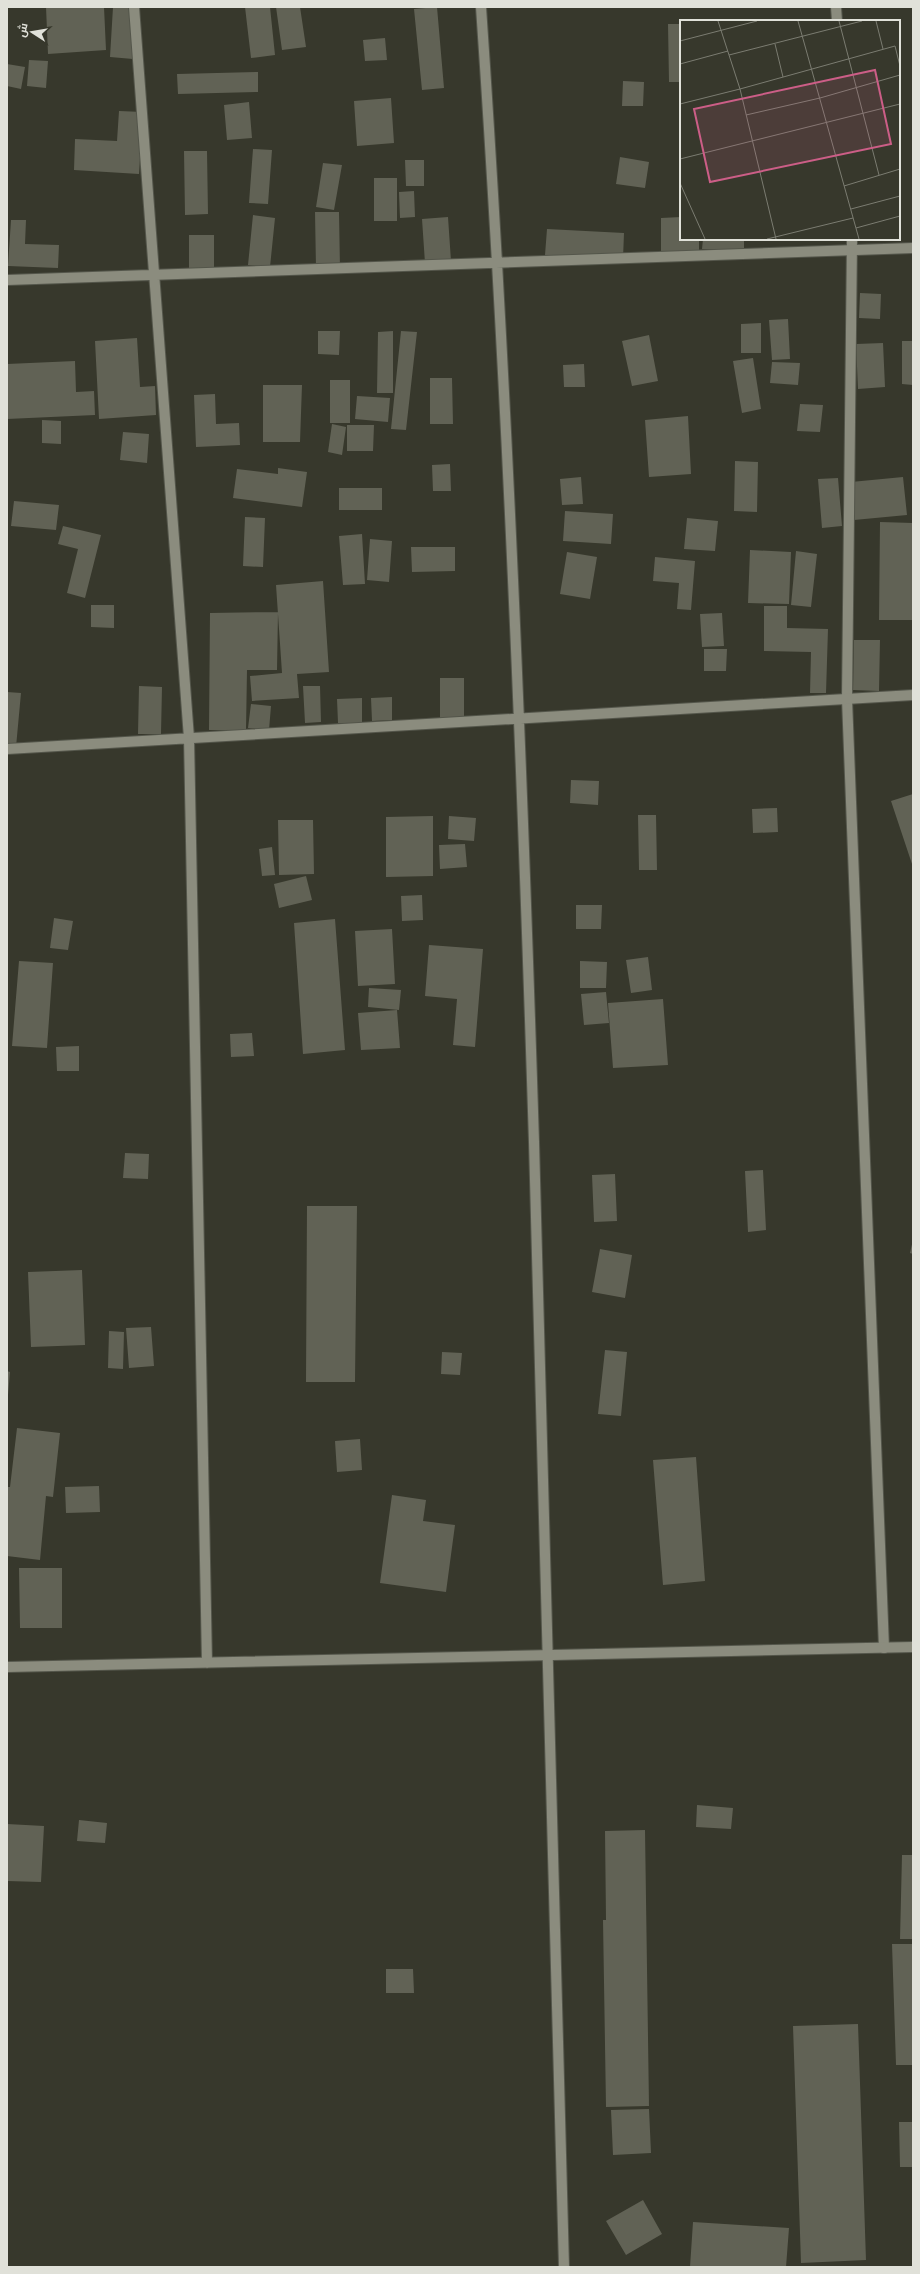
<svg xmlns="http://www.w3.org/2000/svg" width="920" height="2274" viewBox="0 0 920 2274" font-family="Cabin,Cairo,sans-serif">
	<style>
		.building { fill: #616255 }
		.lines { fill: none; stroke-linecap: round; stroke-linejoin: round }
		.lane-casing { stroke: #54564b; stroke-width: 12 }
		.street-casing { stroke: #54564b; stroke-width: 12 }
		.lane { stroke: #8b8c7e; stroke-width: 10 }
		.street { stroke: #8b8c7e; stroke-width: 10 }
		.inset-road { fill: none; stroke: #7b7c71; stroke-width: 1 }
		.view { fill: #cc5e87; fill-opacity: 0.15; stroke: #cc5e87; stroke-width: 2 }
		.inset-edge { fill: none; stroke: #e0e1d9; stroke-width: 2 }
	</style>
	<rect width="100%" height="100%" fill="#37382c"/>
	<path class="building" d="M46 7H104L106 50 48 54Z
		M113 7H136L133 59 110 57Z
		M245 7H270L275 55 251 58Z
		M276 7H300L306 47 282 50Z
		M437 7 444 88 422 90 414 9Z
		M668 24H681V82H669Z
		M385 38 387 60 365 61 363 40Z
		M29 60 48 61 46 88 27 86Z
		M7 64 25 67 21 89 7 86Z
		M258 72V92L178 94 177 74Z
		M623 81 644 82 643 106H622Z
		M391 98 394 143 357 146 354 101Z
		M249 102 252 138 227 140 224 105Z
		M119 111 143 112 139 174 74 170 75 139 117 141Z
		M253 149 272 150 268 204 249 203Z
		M184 151H207L208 214 185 215Z
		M620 157 649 162 645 188 616 184Z
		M405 160H424V186H406Z
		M323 163 342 165 334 210 316 207Z
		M374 178H397V221H374Z
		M414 191 415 217 400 218 399 192Z
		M315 212H339L340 269H316Z
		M253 215 275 218 270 267 248 265Z
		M448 217 451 261 425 263 422 219Z
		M681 217V239H699V253L661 254V218Z
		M11 220H26L25 244 59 245 58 268 8 266Z
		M547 229 624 233 623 259 545 255Z
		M189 235H214V269L189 270Z
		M703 239H744V250L702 249Z
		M860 293 881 294 880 319 859 318Z
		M788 319 790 359 772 360 769 320Z
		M761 323V353H741V324Z
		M318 331H340L339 355 318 354Z
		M393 331V393H377L378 332Z
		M401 331 417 332 406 430 391 429Z
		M649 335 658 381 632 386 622 341Z
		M137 338 140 387 155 386 156 415 99 419 95 341Z
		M902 341H913V385L902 384Z
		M883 343 885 387 858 389 856 344Z
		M753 358 761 409 742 413 733 361Z
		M75 361 76 392 94 391 95 415 7 419V364Z
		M772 362 800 363 798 385 770 383Z
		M584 364 585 387H564L563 365Z
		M430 378H452L453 424H430Z
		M330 380H350V423H330Z
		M263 385H302L300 442H263Z
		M215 394 216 424 239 423 240 445 196 447 194 395Z
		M357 396 390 398 388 422 355 419Z
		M800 404 823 405 820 432 797 431Z
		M688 416 691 474 649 477 645 420Z
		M42 420 61 421V444L42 443Z
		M332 424 346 427 342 455 328 452Z
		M347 425H374L373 451H347Z
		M123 432 149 434 147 463 120 460Z
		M735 461 758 462 757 512 734 511Z
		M450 464 451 491H433L432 465Z
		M278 468 307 472 302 507 233 498 237 469 278 474Z
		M581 477 583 504 562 505 560 479Z
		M903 477 907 515 854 520 851 482Z
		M838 478 842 526 822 528 818 479Z
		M339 488H382V510H339Z
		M14 501 59 505 56 530 11 526Z
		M565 511 613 514 611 544 563 541Z
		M245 517 265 518 263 567 243 566Z
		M687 518 718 521 715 551 684 549Z
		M880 522 913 523V620H879Z
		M63 526 101 535 85 598 67 593 78 549 58 544Z
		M362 534 365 584 343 585 339 536Z
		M370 539 392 541 389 582 367 580Z
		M411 547H455V571L412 572Z
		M750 550 791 552 789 604 748 603Z
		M796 551 817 554 811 607 791 605Z
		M567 552 597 557 590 599 560 594Z
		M655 557 695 561 691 610 677 609 679 583 653 581Z
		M323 581 329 672 297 674 299 698 252 701 250 676 282 673 276 585Z
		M91 605H114V628L91 627Z
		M764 606H787V628L828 629 826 693H810L811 652 764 651Z
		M278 612 277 670H247L246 730H209L210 613Z
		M722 613 724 646 702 647 700 614Z
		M854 640H880L879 691 853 690Z
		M704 649H727L726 671H704Z
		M440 678H464V718H440Z
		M139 686 162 687 161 734H138Z
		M303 686H320L321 722 305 723Z
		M7 692 21 693 16 747H7Z
		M392 697V720L372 721 371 698Z
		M362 698V723H338L337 699Z
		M251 704 271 706 269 730 248 728Z
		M571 780 599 781 598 805 570 803Z
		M913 794V867L891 801Z
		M777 808 778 832 753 833 752 809Z
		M638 815H656L657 870H639Z
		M433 816V876L386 877V817Z
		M449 816 476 818 474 841 448 839Z
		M278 820H313L314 874 279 875Z
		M465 844 467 867 440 869 439 845Z
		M272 847 275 875 262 876 259 849Z
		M306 876 312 900 279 908 274 884Z
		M422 895 423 920 402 921 401 896Z
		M576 905H602L601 929H576Z
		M54 918 73 921 68 950 50 948Z
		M335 919 345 1050 303 1054 294 923Z
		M392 929 395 984 358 986 355 931Z
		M429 945 483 949 475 1047 453 1045 457 999 425 996Z
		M648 957 652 990 631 993 626 960Z
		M19 961 53 963 47 1048 12 1046Z
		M580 961 607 962 606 988H580Z
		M369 988 401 990 399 1010 368 1007Z
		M606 992 609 1023 584 1025 581 994Z
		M663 999 668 1065 613 1068 608 1003Z
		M397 1010 400 1048 361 1050 358 1013Z
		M252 1033 254 1056 231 1057 230 1034Z
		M79 1046V1071H57L56 1047Z
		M125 1153 149 1154 148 1179 123 1178Z
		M763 1170 766 1230 748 1232 745 1171Z
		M615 1174 617 1221 594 1222 592 1175Z
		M307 1206H357L355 1382H306Z
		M913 1240V1254L910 1253Z
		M600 1249 632 1255 625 1298 592 1292Z
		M82 1270 85 1345 31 1347 28 1272Z
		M151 1327 154 1366 129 1368 126 1328Z
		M109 1331 124 1332 123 1369 108 1368Z
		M605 1350 627 1352 621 1416 598 1414Z
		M442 1352 462 1353 460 1375 441 1374Z
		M7 1371 10 1372 8 1395H7Z
		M17 1428 60 1433 53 1497 46 1496 40 1560 7 1556V1487H10Z
		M360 1439 362 1470 337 1472 335 1441Z
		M696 1457 705 1581 663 1585 653 1460Z
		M99 1486 100 1512 66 1513 65 1487Z
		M392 1495 426 1500 423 1521 455 1525 446 1592 380 1583Z
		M19 1568H62V1628H20Z
		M697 1805 733 1808 731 1829 696 1827Z
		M79 1820 107 1823 105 1843 77 1841Z
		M7 1824 44 1826 41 1882 7 1881Z
		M645 1830 649 2106 606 2107 603 1920H606L605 1831Z
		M902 1855H913V1939H900Z
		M892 1944H913V2065H896Z
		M386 1969H413L414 1993H386Z
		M858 2024 866 2260 801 2263 793 2026Z
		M649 2109 651 2153 613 2155 611 2110Z
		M899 2122H913V2167H900Z
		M643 2200 662 2234 626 2255 606 2221Z
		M693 2222 789 2228 786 2267H690Z"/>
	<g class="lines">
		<defs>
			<path id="lane" d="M836 7 837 21
				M852 239 847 699 884 1648"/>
			<path id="street" d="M134 7 189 738 207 1663
				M481 7C507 385 522 763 534 1142 546 1517 556 1892 564 2267
				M7 280 913 248
				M7 749 913 695
				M7 1667 913 1647"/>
		</defs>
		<use href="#lane" class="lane-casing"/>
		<use href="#street" class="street-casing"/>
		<use href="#lane" class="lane"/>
		<use href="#street" class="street"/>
	</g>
	<g transform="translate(680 20)">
		<rect width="220" height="220" fill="#37382c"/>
		<path class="inset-road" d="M38 1 60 69 215 26 220 46M118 1 179 219M159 1 199 155M196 1 203 29M0 21 77 1M95 24 103 57M49 35 182 1M0 44 48 31M0 84 60 69 96 219M66 95 140 78 220 55M0 139 220 84M0 163 25 219M164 166 220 149M171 189 220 176M176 208 220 196M87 219 173 198"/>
		<path class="view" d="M195 50 211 124 30 162 14 89Z"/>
		<rect width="220" height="220" class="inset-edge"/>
	</g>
	<rect width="920" height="2274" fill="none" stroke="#e0e1d9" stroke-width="16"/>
	<g transform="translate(32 32) rotate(282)" stroke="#37382c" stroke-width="3" paint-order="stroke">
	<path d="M0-3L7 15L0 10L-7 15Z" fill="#e0e1d9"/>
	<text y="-6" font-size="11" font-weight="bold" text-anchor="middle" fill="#e0e1d9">ش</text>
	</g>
</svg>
